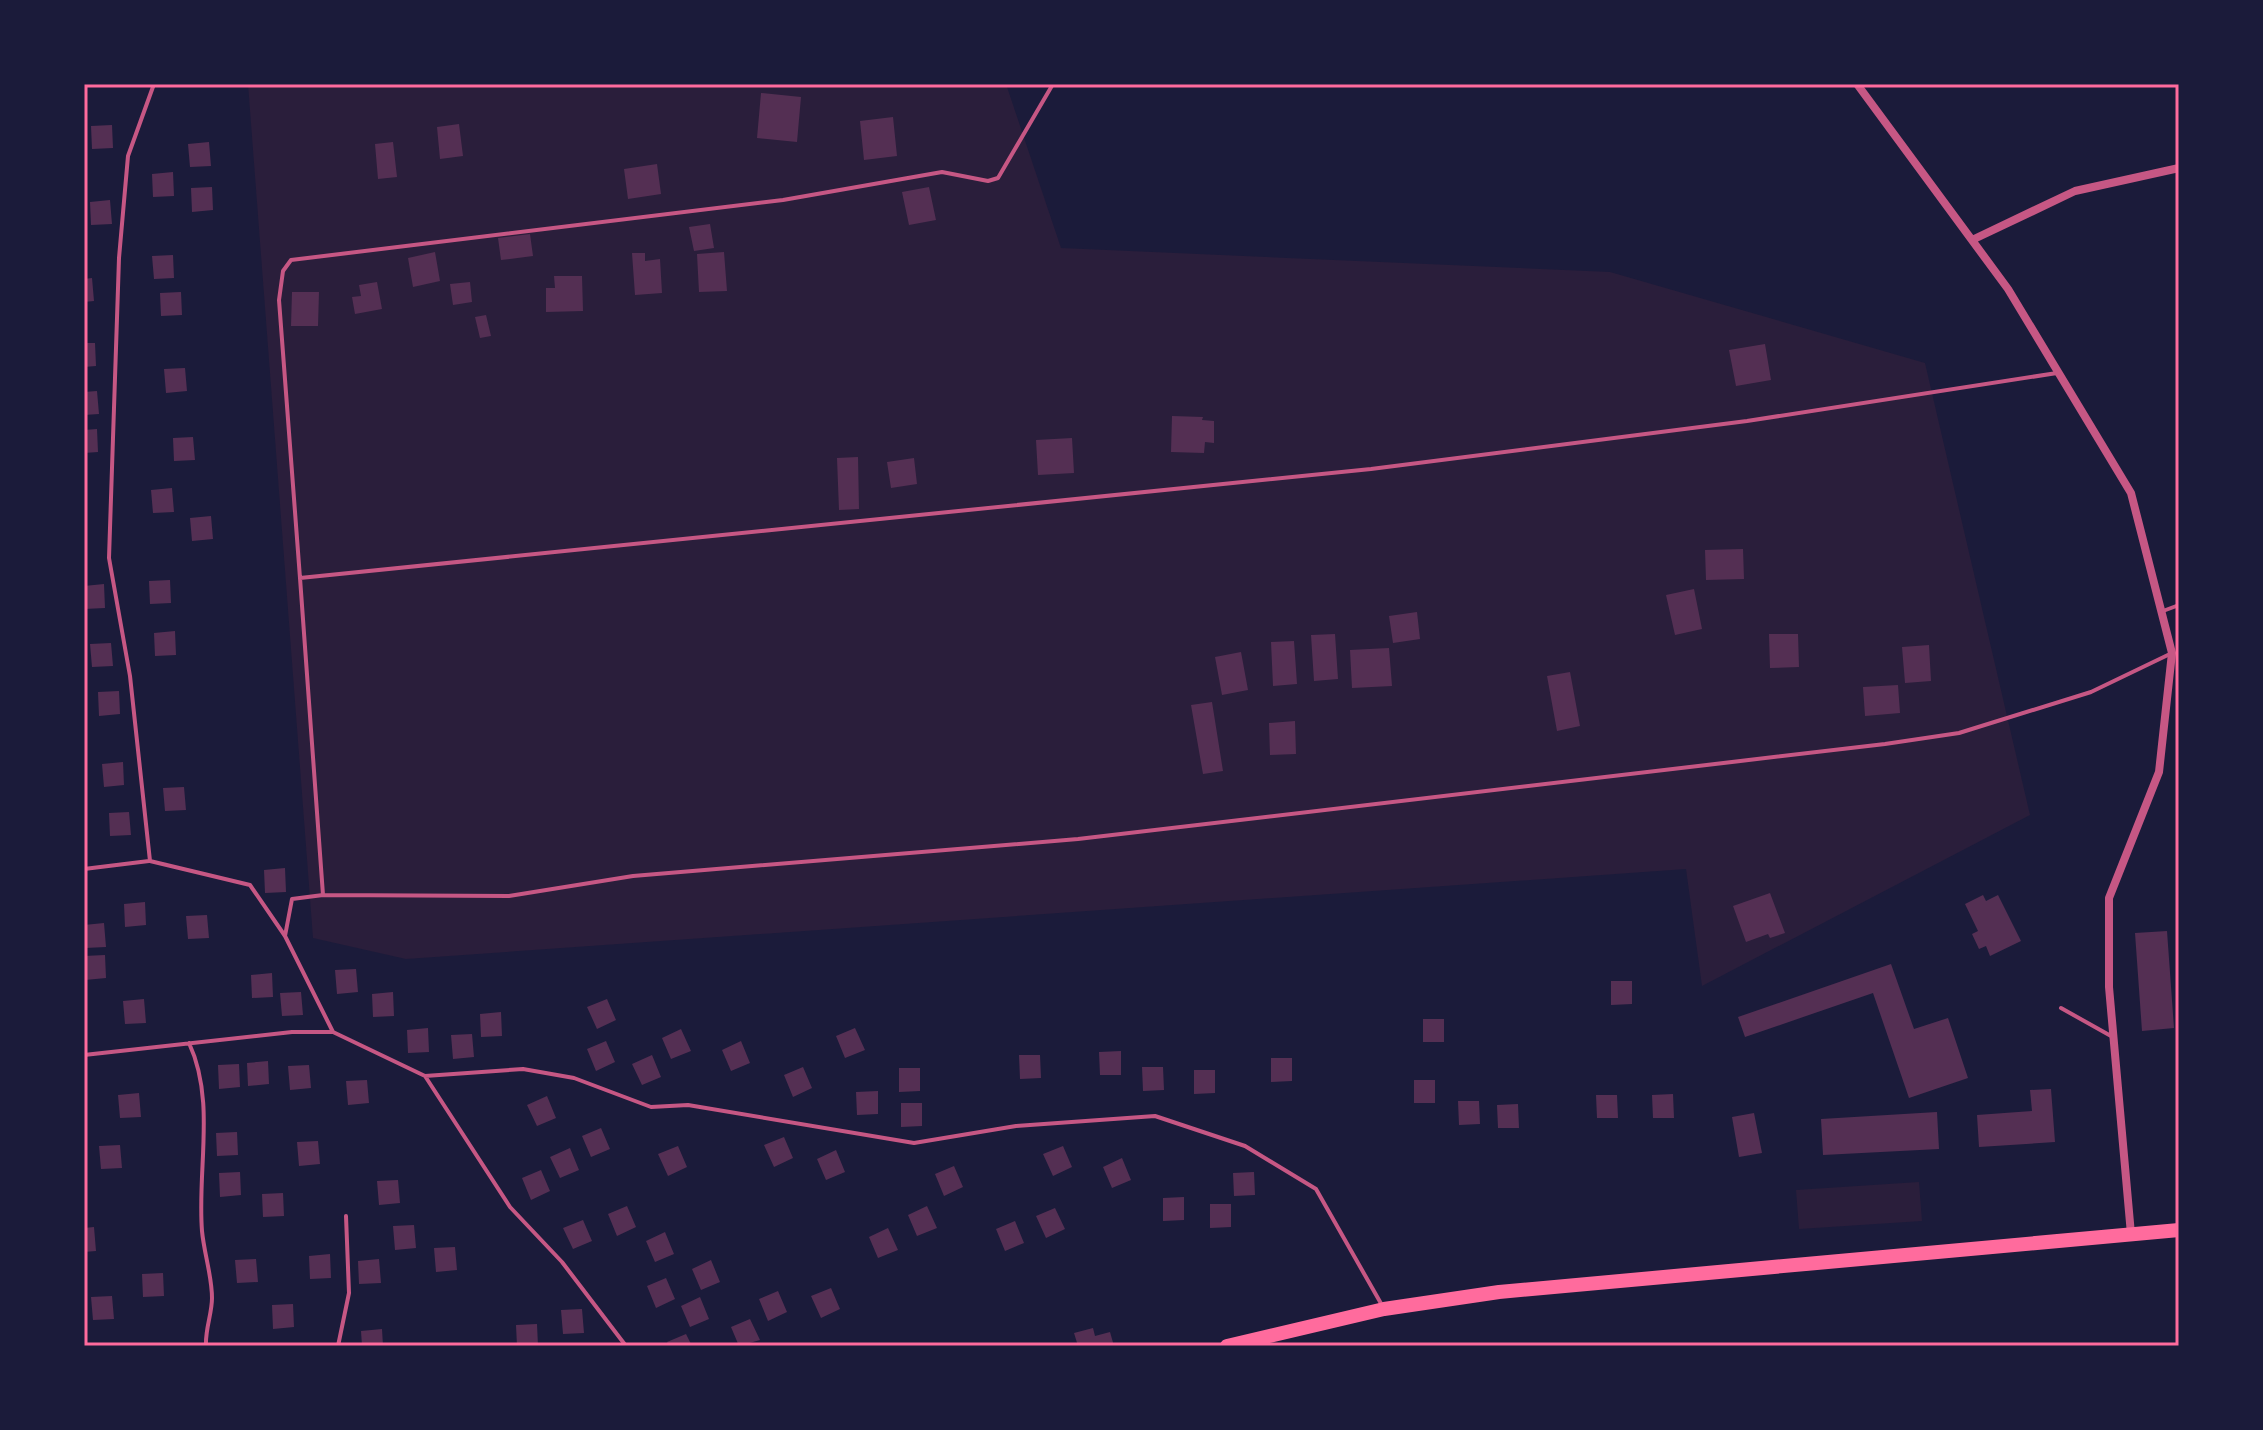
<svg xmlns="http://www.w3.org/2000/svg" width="2263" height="1430" viewBox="0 0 2263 1430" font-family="'Source Sans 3',sans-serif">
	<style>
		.green { fill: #2a1e3b }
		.building { fill: #542f53 }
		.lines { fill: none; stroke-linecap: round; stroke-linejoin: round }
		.service { stroke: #c65784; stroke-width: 4 }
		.minor { stroke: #c65784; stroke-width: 8 }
		.trunk { stroke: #ff6b9d; stroke-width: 14 }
		.neatline { fill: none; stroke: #ff6b9d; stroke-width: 3 }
	</style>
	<rect width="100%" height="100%" fill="#1b1b3a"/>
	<path class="green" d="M248 84H1006L1061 248 1610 272 1925 363 2030 815 1702 986 1686 869 406 959 313 938Z
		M1919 1182 1922 1221 1799 1229 1796 1190Z"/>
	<path class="building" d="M761 93 801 97 797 142 757 138Z
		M893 117 897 156 864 160 860 121Z
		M459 124 463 156 440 159 437 127Z
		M112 125 113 148 92 149 91 126Z
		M209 142 211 166 190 167 188 144Z
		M393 142 397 177 378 179 375 144Z
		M657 164 661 194 628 199 624 169Z
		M173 172 174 196 153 197 152 174Z
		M212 187 213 210 192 212 191 188Z
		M929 187 936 220 909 225 902 192Z
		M110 200 112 224 91 225 90 202Z
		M710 224 714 248 694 251 689 227Z
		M530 234 533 256 501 260 498 238Z
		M435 252 440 281 413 287 408 258Z
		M724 252 727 291 699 292 697 254Z
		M632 253H645V261L660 259 662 293 635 295Z
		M173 255 174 278 154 279 152 256Z
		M554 276H582L583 311 546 312V288H555Z
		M92 278 94 301 84 302V279Z
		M377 282 382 309 355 314 352 297 361 296 359 285Z
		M470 282 472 302 453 305 450 284Z
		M181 292 182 315 161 316 160 293Z
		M292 292H319L318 326H291Z
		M486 315 491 336 480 338 475 317Z
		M84 343H95L96 366 84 367Z
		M1765 344 1771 380 1736 386 1729 350Z
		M185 368 187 391 166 393 164 369Z
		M97 391 99 414 84 415V392Z
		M1172 416 1203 417 1202 420 1214 421V443L1205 442 1204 453 1171 452Z
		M97 429 98 452 84 453V430Z
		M193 437 195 460 174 461 173 438Z
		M1072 438 1074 473 1038 475 1036 440Z
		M858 457 859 509 839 510 837 458Z
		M914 458 917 484 891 488 887 462Z
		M172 488 174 512 153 513 151 490Z
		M211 516 213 539 192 541 190 518Z
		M1743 549 1744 579 1706 580 1705 550Z
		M170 580 171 603 150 604 149 581Z
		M104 584 105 608 84 609V586Z
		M1694 589 1702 629 1675 635 1666 595Z
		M1417 612 1420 639 1393 643 1389 616Z
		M175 631 176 655 155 656 154 633Z
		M1335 634 1338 679 1314 681 1311 635Z
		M1769 634H1798L1799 667 1770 668Z
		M1294 641 1297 684 1273 686 1271 642Z
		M111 643 113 666 92 667 90 644Z
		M1929 645 1931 681 1905 683 1902 647Z
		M1389 648 1392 686 1352 688 1350 650Z
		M1241 652 1248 690 1222 695 1215 657Z
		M1570 672 1580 726 1557 731 1547 676Z
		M1898 685 1900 713 1865 716 1863 687Z
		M119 691 120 714 99 716 98 692Z
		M1212 702 1223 771 1203 774 1191 705Z
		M1295 721 1296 754 1270 755 1269 723Z
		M123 762 124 785 104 787 102 764Z
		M184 787 186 810 165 811 163 788Z
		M129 812 131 835 110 836 109 813Z
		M285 868 286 892 265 893 264 870Z
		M1770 893 1785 933 1770 938 1768 934 1746 942 1733 906Z
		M1983 895 1986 901 1998 895 2021 941 1990 956 1986 946 1979 949 1972 934 1978 931 1965 904Z
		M145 902 146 925 125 927 124 904Z
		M207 915 209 938 188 939 186 916Z
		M104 923 106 947 85 948 84 925Z
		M2167 931 2174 1028 2142 1031 2135 933Z
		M105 955 106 978 85 980 84 956Z
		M1891 964 1914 1029 1948 1018 1968 1078 1909 1098 1873 993 1745 1037 1738 1017Z
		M356 969 358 992 337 994 335 970Z
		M272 973 273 997 252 998 251 975Z
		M1611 981H1632V1004L1611 1005Z
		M301 992 303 1015 282 1016 280 993Z
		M393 992 394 1016 373 1017 372 994Z
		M144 999 146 1023 125 1024 123 1001Z
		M607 999 616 1020 597 1029 587 1007Z
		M501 1012 502 1036 481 1037 480 1014Z
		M1423 1019H1444V1042H1423Z
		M428 1028 429 1052 408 1053 407 1030Z
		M855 1028 865 1050 845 1058 836 1036Z
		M681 1029 691 1051 671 1059 662 1038Z
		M472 1034 474 1057 453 1059 451 1035Z
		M606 1041 615 1062 596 1071 587 1049Z
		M741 1041 750 1063 731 1071 722 1050Z
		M1121 1051V1075H1100L1099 1052Z
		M652 1055 661 1077 642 1085 632 1064Z
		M1019 1055H1040L1041 1078 1020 1079Z
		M1271 1058H1292V1081L1271 1082Z
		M268 1061 269 1084 248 1086 247 1063Z
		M239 1064 240 1087 219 1089 218 1065Z
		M309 1065 311 1088 290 1090 288 1066Z
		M803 1067 812 1088 793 1097 784 1075Z
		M1142 1067H1163L1164 1090 1143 1091Z
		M899 1068H920V1091L899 1092Z
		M1194 1070H1215V1093L1194 1094Z
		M367 1080 369 1103 348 1105 346 1081Z
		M1414 1080H1435V1103H1414Z
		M2051 1089 2055 1142 1979 1147 1977 1115 2032 1111 2030 1090Z
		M878 1091V1114L857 1115 856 1092Z
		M139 1093 141 1117 120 1118 118 1095Z
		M1673 1094 1674 1118H1653L1652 1095Z
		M1596 1095H1617L1618 1118H1597Z
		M547 1096 556 1118 537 1126 527 1105Z
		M1458 1101H1479L1480 1124 1459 1125Z
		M901 1103H922V1126L901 1127Z
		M1518 1104 1519 1128H1498L1497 1105Z
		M1937 1112 1939 1149 1823 1155 1821 1119Z
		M1754 1113 1762 1153 1739 1157 1732 1117Z
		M601 1128 610 1149 591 1157 582 1136Z
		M237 1132 238 1155 217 1156 216 1133Z
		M784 1137 793 1158 774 1167 764 1145Z
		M318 1141 320 1164 299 1166 297 1142Z
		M120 1145 122 1168 101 1169 99 1146Z
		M678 1146 687 1167 668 1176 658 1154Z
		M1063 1146 1072 1167 1053 1176 1043 1154Z
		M570 1148 579 1170 560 1178 550 1157Z
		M836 1150 845 1172 826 1180 817 1159Z
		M1122 1158 1131 1180 1112 1188 1103 1167Z
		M954 1166 963 1187 944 1196 935 1174Z
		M541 1170 550 1191 531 1200 522 1178Z
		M240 1172 241 1195 220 1197 219 1173Z
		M1254 1172 1255 1195 1234 1196 1233 1173Z
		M398 1180 400 1203 379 1205 377 1181Z
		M283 1193 284 1216 263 1217 262 1194Z
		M1184 1197V1220L1163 1221V1198Z
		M1210 1204H1231V1227L1210 1228Z
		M627 1206 636 1227 617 1236 608 1214Z
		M927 1206 937 1228 917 1236 908 1215Z
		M1055 1208 1065 1229 1046 1238 1036 1216Z
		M583 1220 592 1241 573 1249 563 1228Z
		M1015 1221 1024 1243 1005 1251 996 1229Z
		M414 1225 416 1248 395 1250 393 1226Z
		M94 1227 96 1251 84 1252V1228Z
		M888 1228 898 1250 878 1258 869 1237Z
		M665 1232 674 1254 655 1262 646 1241Z
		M455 1247 457 1270 436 1272 434 1248Z
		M330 1254 331 1278 310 1279 309 1256Z
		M256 1259 258 1282 237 1283 235 1260Z
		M379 1259 381 1283 359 1284 358 1261Z
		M711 1260 720 1282 701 1290 692 1269Z
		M163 1273 164 1296 143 1297 142 1274Z
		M666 1278 675 1299 656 1308 647 1286Z
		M831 1288 840 1309 821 1318 811 1296Z
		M778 1291 787 1312 768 1321 759 1299Z
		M112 1296 114 1319 93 1320 91 1297Z
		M700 1297 709 1319 690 1327 681 1306Z
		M293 1304 294 1327 273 1329 272 1305Z
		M582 1309 584 1333 563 1334 561 1310Z
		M750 1319 760 1340 739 1346 731 1327Z
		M537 1324 538 1346H517L516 1325Z
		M1093 1328 1095 1336 1110 1332 1114 1346H1078L1074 1333Z
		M382 1329 383 1346H362L361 1331Z
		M686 1334 692 1346H669L667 1342Z"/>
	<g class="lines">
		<path class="service" d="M154 84 128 156 119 258 109 558 130 676 150 861 250 885 285 936
			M1053 84 998 178 988 181 942 172 783 200 291 260 283 271 279 300 300 578 1371 469 1747 421 2057 373
			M300 578 323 895 292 899 285 936 333 1032 425 1076 523 1069 574 1078 651 1107 688 1105 914 1143 1016 1126 1155 1116 1245 1146 1316 1189 1383 1307
			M2163 611 2179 605
			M84 869 149 861
			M323 895 509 896 633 876 1078 839 1885 744 1959 733 2091 692 2172 653
			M2061 1008 2111 1036
			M189 1043C216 1101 197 1169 202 1231 204 1253 212 1276 212 1298 212 1314 205 1329 206 1346
			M84 1055 292 1032H332
			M425 1076 510 1207 562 1262 626 1346
			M338 1346 349 1293 346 1216"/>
		<path class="minor" d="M1857 84 2008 289 2131 493 2172 653 2159 772 2109 898V987L2131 1234
			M1972 240 2075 191 2179 168"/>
		<path class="trunk" d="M1227 1346 1384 1309 1499 1292 2179 1230"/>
	</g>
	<rect width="2263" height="1430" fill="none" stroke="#1b1b3a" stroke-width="172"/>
	<rect x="86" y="86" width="2091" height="1258" class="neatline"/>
</svg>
